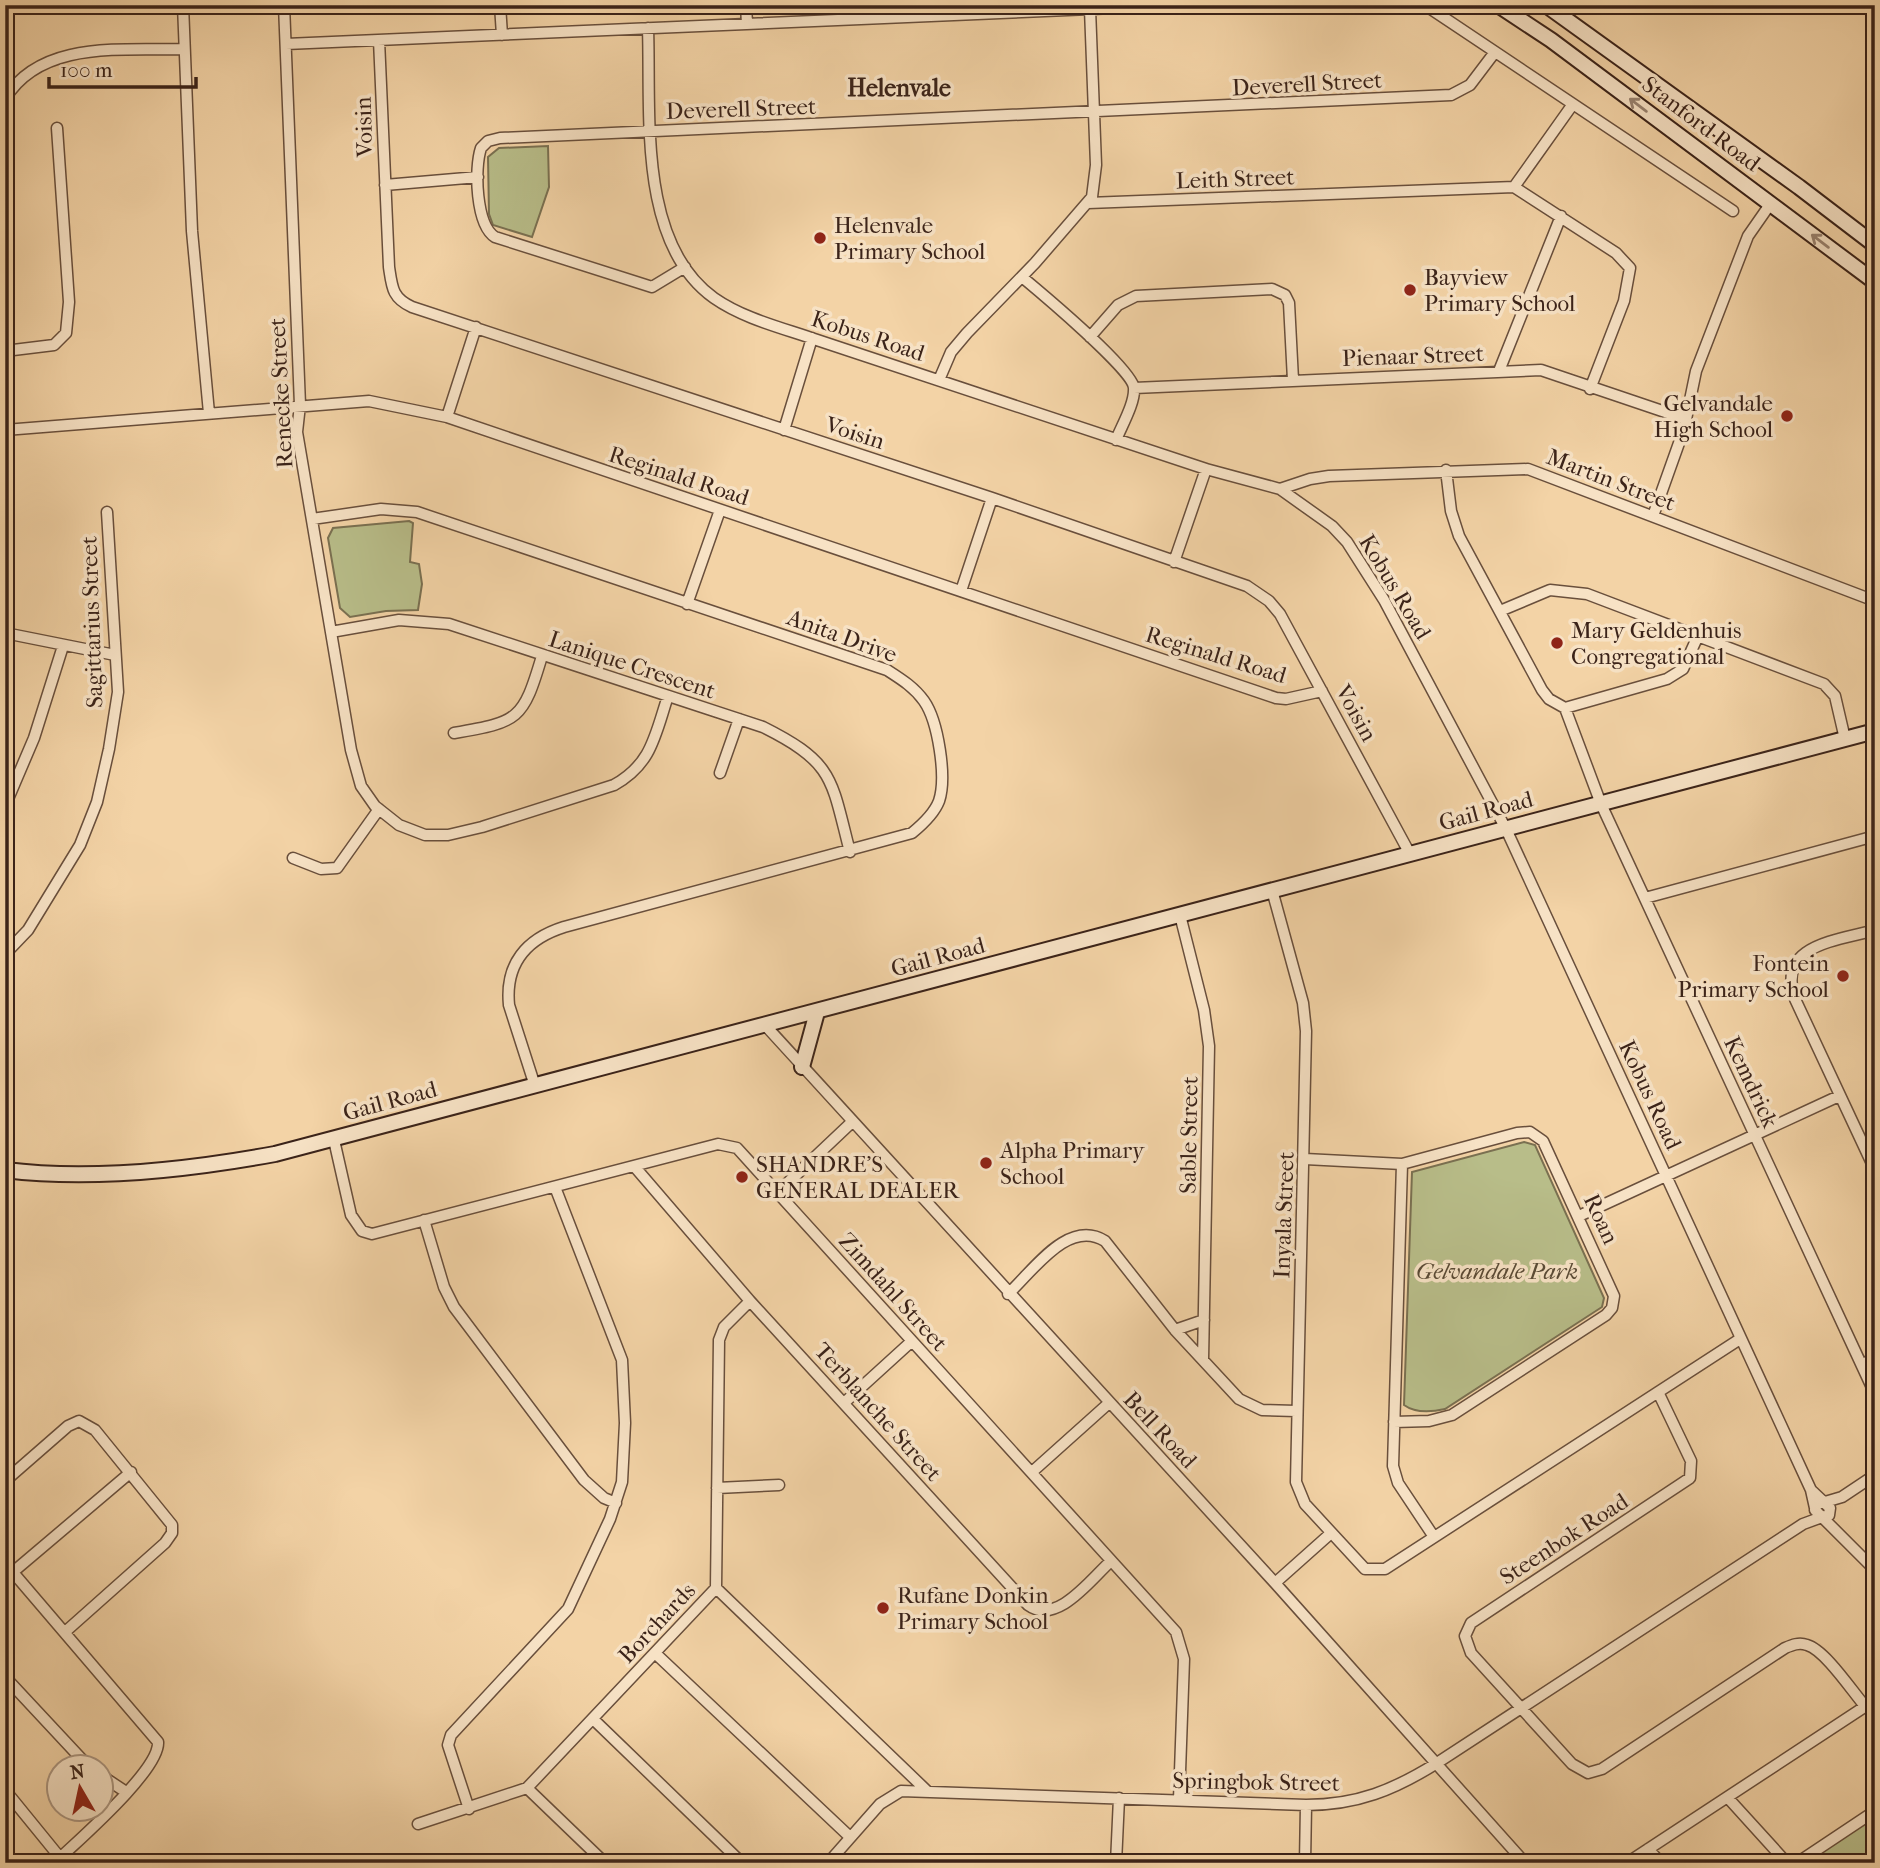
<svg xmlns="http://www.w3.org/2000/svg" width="1880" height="1868" viewBox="0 0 1880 1868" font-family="'IM FELL French Canon',serif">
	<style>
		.green { fill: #b8bd89; stroke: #7a7051; stroke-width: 2 }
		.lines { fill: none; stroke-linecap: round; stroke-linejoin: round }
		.street-casing { stroke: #694f3c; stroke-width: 13 }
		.secondary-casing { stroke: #3b2319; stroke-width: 18 }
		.street { stroke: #f7e2c5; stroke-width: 10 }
		.secondary { stroke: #f7e2c5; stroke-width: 14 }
		.oneway { stroke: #99826f }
		.poi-dot { fill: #8f2418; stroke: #f7e2c5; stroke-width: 2.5 }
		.labels { text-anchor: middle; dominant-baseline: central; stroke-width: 7; stroke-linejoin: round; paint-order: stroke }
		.street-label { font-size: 23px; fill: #3b2319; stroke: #f7e2c5 }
		.poi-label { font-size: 23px; fill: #3b2319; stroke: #f7e2c5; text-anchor: start }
		.park-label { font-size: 23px; font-style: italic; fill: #5a4a35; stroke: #f7e2c5 }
		.neighbourhood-label { font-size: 24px; font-weight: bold; fill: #3b2319; stroke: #f7e2c5 }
	</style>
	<rect width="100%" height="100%" fill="#f3d3a6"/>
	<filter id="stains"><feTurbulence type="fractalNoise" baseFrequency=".00286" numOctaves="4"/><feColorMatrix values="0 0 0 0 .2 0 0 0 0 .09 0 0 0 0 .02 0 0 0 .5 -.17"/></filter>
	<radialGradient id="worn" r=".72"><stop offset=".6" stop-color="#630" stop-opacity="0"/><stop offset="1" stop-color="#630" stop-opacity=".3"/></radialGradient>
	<path class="green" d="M548 146 549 187 532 237 493 225 489 214 488 157 499 148Z
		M409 521 413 523 410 562 419 564 422 584 418 610 386 611 350 617 340 608 328 538 333 528Z
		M1524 1142 1535 1145 1604 1298 1602 1307 1445 1409C1432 1412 1415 1413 1404 1405L1412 1172Z
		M1875 1816V1863H1806L1808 1859Z"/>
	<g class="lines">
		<defs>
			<path id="street" d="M183 5 192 231 209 413
				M284 5 300 405 297 432 351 750 361 786 375 806 399 825 425 835H448L482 827 614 785C652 764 655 735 668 696
				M500 5 502 35
				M746 5 747 24
				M1425 5 1733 211
				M864 19 869 5
				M648 28C651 112 637 243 714 298 744 319 783 328 817 340L1206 469 1280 489 1332 526 1347 542 1384 600 1506 829 1811 1490 1815 1508
				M379 40 389 267C392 287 392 298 412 307L992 498 1247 586 1269 601 1280 614 1410 854
				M286 44 1183 5
				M5 99C41 39 125 51 184 49
				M385 185 478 177
				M1514 187 1616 253 1630 268 1624 301 1590 389
				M1088 203 1514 187 1573 104
				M685 267 652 287 495 237C476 225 474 169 481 148L488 141 500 138 1451 95 1470 85 1495 52
				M1022 277C1040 292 1133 370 1134 388 1135 403 1122 425 1116 440
				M1090 337 1118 305 1136 296 1272 289 1285 295 1289 303 1293 380
				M5 351 54 345 66 333 69 302 57 128
				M1499 371 1561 216
				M939 380 951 352 967 333 1035 263 1092 197 1096 165 1090 9
				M1134 388 1541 370 1686 419
				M447 417 476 327
				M5 430 369 401 447 417 1276 698 1286 699 1322 691
				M784 430 812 338
				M5 441V520
				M1446 470 1451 511 1459 536 1542 690 1549 699 1565 708 1667 679 1683 669 1697 638
				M1280 489 1310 479 1329 476 1528 469 1875 601
				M1653 516 1684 429 1696 371 1748 236 1771 203
				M312 519 381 509 417 512 887 670C901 679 914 687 924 701 938 721 947 777 939 801 934 814 923 824 912 833L564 927C526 939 505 964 509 1005L535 1086
				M1174 562 1206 469
				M961 591 992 498
				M687 604 720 510
				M1500 611 1550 590 1587 594 1824 684 1835 696 1845 739
				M331 632 399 620 449 624 763 727C835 763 831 779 850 852
				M5 633 115 655
				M1565 708 1601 804 1875 1394
				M454 733C519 722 523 720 542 656
				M720 773 739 719
				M5 806 34 738 63 646
				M293 858 321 869 337 868 379 809
				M1272 890 1303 1003 1306 1031 1296 1482 1305 1504 1365 1569H1385L1740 1339
				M1645 898 1875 836
				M1180 915 1204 1010 1209 1046 1203 1360
				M1875 930C1837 941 1776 944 1795 999L1875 1170
				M5 954 28 930 80 845 97 802 109 749 118 692 107 512
				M765 1025 1275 1583 1525 1863
				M334 1140 351 1215 362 1231 372 1234 718 1144 737 1148 1176 1632 1184 1659 1179 1800
				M1305 1159 1402 1164 1517 1133 1530 1132 1543 1141 1614 1296 1612 1308 1606 1315 1452 1415 1429 1421 1394 1422
				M1402 1164 1393 1466 1398 1483 1434 1537
				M634 1166 750 1301 1028 1605C1057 1626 1091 1579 1111 1561
				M778 1192 851 1123
				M1579 1216 1839 1096
				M424 1220 444 1287 454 1307 584 1480 604 1498 616 1503
				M1008 1294C1033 1271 1068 1218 1105 1241L1175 1330 1239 1399 1262 1410 1296 1411
				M1175 1330 1204 1320
				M1862 1365 1875 1357
				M1658 1392 1691 1461 1690 1478 1471 1623 1465 1636 1471 1653 1572 1764 1588 1773 1602 1769 1785 1648C1792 1645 1799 1642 1807 1645 1825 1650 1852 1691 1865 1706
				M845 1402 912 1341
				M1032 1472 1109 1403
				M5 1481 68 1426 79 1421 95 1430 172 1525V1533L165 1543 65 1632
				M717 1488 779 1485
				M1812 1491 1830 1508 1829 1515 1822 1517 1815 1510 1816 1505 1823 1502
				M1825 1502 1842 1497 1875 1475
				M5 1563 158 1742C160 1769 82 1837 61 1857
				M13 1572 131 1472
				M1275 1583 1330 1534
				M716 1588 927 1791
				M656 1654 850 1837
				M5 1677 88 1766
				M593 1719 742 1863
				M102 1776 126 1792
				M527 1788 605 1863
				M5 1790 62 1860
				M1728 1798 1787 1863
				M469 1809 448 1745 451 1735 568 1609 610 1519 622 1482 625 1423 622 1360 555 1187
				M418 1824 527 1788 716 1588 719 1340 724 1327 750 1301
				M1648 1849 1661 1863
				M828 1863 880 1804 901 1791 1306 1805C1357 1805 1394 1790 1437 1763L1803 1524 1822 1517 1875 1570
				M1116 1863 1119 1798
				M1305 1863 1306 1805
				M1627 1863 1875 1700
				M1797 1863 1875 1811"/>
			<path id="secondary" d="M1498 5 1551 40 1875 282
				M1546 5 1799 187 1875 245
				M802 1067 817 1012
				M5 1170C93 1181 188 1170 275 1154L1875 731"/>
		</defs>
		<use href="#street" class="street-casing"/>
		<use href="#secondary" class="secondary-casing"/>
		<use href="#street" class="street"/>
		<use href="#secondary" class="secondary"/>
	</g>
	<defs><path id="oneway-shaft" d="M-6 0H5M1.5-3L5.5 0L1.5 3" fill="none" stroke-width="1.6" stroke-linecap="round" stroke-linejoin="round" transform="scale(1.75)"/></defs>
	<g class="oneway">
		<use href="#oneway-shaft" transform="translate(1638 105) rotate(-143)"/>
		<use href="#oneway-shaft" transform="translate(1820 241) rotate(-143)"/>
	</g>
	<g class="poi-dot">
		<circle cx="820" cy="238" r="7"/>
		<circle cx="1410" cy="290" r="7"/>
		<circle cx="1787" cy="416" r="7"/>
		<circle cx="1557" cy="643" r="7"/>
		<circle cx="1843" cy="976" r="7"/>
		<circle cx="986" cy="1163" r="7"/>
		<circle cx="742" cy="1177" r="7"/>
		<circle cx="883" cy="1608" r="7"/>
	</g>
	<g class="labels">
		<g class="street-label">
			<text transform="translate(1307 84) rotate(-3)">Deverell Street</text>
			<text transform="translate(741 109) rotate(-2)">Deverell Street</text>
			<text transform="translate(1701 124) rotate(37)">Stanford Road</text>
			<text transform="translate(364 127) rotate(-92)">Voisin</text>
			<text transform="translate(1235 179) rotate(-2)">Leith Street</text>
			<text transform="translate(868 336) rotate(18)">Kobus Road</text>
			<text transform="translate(1413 356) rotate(-2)">Pienaar Street</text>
			<text transform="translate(281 393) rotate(-93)">Renecke Street</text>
			<text transform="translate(855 433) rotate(18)">Voisin</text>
			<text transform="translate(679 476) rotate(18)">Reginald Road</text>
			<text transform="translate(1611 480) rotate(21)">Martin Street</text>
			<text transform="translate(1395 587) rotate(59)">Kobus Road</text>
			<text transform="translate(92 622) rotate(-92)">Sagittarius Street</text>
			<text transform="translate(842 636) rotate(20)">Anita Drive</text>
			<text transform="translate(1216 655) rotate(17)">Reginald Road</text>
			<text transform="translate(632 665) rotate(18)">Lanique Crescent</text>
			<text transform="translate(1356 713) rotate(61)">Voisin</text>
			<text transform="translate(1486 811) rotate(-15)">Gail Road</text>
			<text transform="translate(938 957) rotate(-15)">Gail Road</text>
			<text transform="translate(1751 1082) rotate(65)">Kemdrick</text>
			<text transform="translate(1650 1095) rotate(65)">Kobus Road</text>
			<text transform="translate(390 1101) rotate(-15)">Gail Road</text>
			<text transform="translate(1189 1135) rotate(-89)">Sable Street</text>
			<text transform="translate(1284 1215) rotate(-88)">Inyala Street</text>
			<text transform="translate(1601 1219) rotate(65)">Roan</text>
			<text transform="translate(893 1292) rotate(48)">Zimdahl Street</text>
			<text transform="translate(878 1412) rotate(48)">Terblanche Street</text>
			<text transform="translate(1160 1430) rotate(47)">Bell Road</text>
			<text transform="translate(1564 1539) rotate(-33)">Steenbok Road</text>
			<text transform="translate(657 1623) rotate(-47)">Borchards</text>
			<text transform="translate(1256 1782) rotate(1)">Springbok Street</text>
		</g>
		<g class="poi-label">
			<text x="834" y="225">Helenvale<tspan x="834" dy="26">Primary School</tspan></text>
			<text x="1424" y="277">Bayview<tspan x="1424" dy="26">Primary School</tspan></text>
			<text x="1773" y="403" text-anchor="end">Gelvandale<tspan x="1773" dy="26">High School</tspan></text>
			<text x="1571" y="630">Mary Geldenhuis<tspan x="1571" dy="26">Congregational</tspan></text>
			<text x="1829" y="963" text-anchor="end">Fontein<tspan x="1829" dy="26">Primary School</tspan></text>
			<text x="1000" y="1150">Alpha Primary<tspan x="1000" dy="26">School</tspan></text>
			<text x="756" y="1164">SHANDRE'S<tspan x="756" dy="26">GENERAL DEALER</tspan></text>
			<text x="897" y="1595">Rufane Donkin<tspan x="897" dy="26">Primary School</tspan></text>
		</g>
		<g class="park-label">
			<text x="1497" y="1271">Gelvandale Park</text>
		</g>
		<g class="neighbourhood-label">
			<text x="899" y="88">Helenvale</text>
		</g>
	</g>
	<rect width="1880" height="1868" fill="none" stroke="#f3d3a6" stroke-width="28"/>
	<rect x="7" y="7" width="1866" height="1854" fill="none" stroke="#3b2319" stroke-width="3.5"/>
	<rect x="14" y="14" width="1852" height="1840" fill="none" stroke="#3b2319" stroke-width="2"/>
	<g transform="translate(80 1788) rotate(351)"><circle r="33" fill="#f7e2c5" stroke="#ac9680" stroke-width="2"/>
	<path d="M0-5L12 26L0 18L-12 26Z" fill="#8f2418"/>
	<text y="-10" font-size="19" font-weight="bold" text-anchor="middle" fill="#3b2319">N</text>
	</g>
	<path d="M49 77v10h147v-10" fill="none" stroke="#3b2319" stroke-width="3.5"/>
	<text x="60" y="77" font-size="21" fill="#3b2319" stroke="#f7e2c5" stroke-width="5" paint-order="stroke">100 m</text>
	<rect width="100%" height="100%" filter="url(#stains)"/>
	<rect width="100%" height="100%" fill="url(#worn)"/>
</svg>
